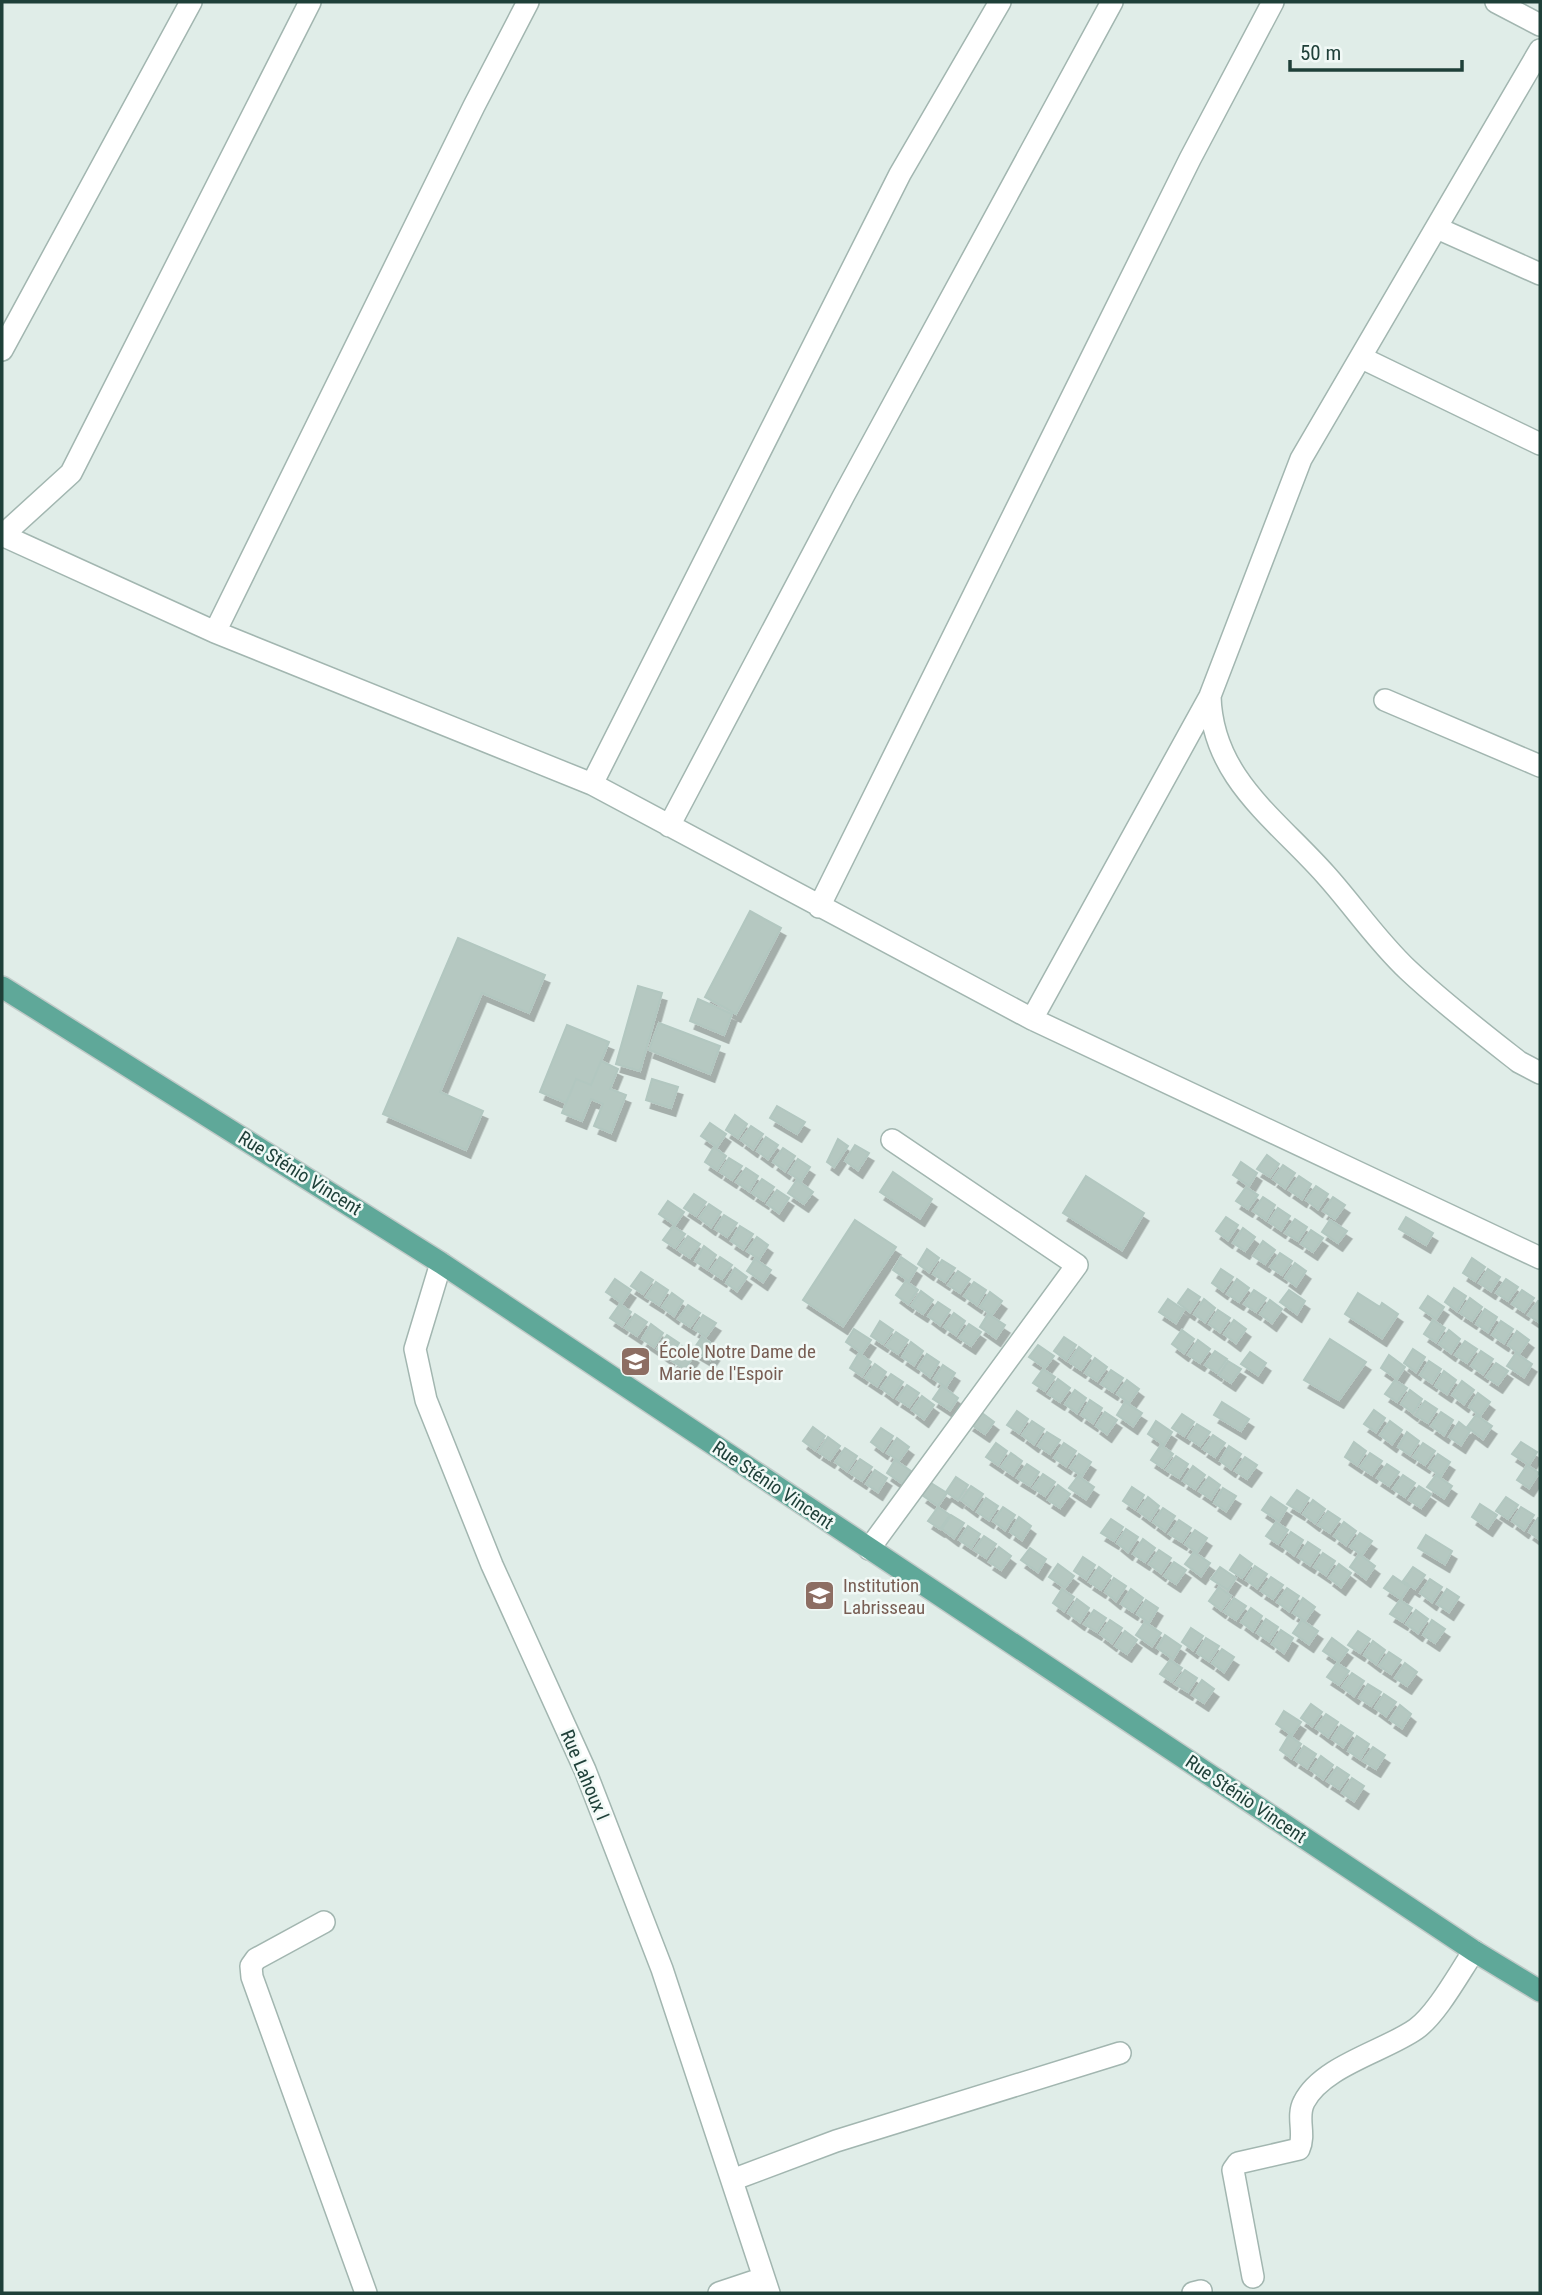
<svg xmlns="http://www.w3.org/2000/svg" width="1542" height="2295" viewBox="0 0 1542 2295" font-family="'Roboto Condensed',sans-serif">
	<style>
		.building { fill: #b5c8c1; stroke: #b2c7c0; stroke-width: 2; filter: url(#shadow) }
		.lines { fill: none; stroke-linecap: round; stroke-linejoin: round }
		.minor-casing { stroke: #a2b6b0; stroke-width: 24 }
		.primary-casing { stroke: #c0cac8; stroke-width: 24 }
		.minor { stroke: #fff; stroke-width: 21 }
		.primary { stroke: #5fa899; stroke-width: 21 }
		.labels { text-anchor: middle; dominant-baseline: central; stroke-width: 5; stroke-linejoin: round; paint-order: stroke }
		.street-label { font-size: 19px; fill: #1f4039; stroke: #f1f9f6 }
		.education-label { font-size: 19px; fill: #785e54; stroke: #f1f9f6; text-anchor: start }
	</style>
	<defs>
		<filter id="shadow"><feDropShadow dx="4.5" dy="8" stdDeviation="0" flood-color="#0004"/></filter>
	</defs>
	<rect width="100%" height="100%" fill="#e0ede8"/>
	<path class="building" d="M750 911 781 928 736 1014 705 997Z
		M458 938 545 975 529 1013 482 993 440 1092 483 1111 466 1150 383 1114Z
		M638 986 662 993 640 1071 616 1064Z
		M698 999 732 1014 724 1035 690 1021Z
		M659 1023 720 1046 710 1074 649 1050Z
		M567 1025 609 1042 591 1085 576 1079 566 1103 540 1092Z
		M601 1061 618 1069 610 1089 626 1095 611 1133 594 1126 603 1104 591 1099 582 1121 562 1113 576 1079 591 1085Z
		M652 1079 678 1087 671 1108 646 1100Z
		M777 1106 805 1122 797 1134 770 1118Z
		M735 1115 747 1124 738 1138 726 1130Z
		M710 1123 726 1134 717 1147 701 1136Z
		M751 1126 763 1134 753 1149 741 1140Z
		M766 1137 778 1145 768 1159 757 1151Z
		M838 1139 848 1146 834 1167 827 1162Z
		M855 1145 869 1153 858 1170 845 1161Z
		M714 1147 726 1156 717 1170 705 1162Z
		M783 1148 795 1156 785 1171 773 1162Z
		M1267 1155 1279 1164 1270 1177 1257 1169Z
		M729 1158 742 1166 732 1180 720 1172Z
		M798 1159 810 1167 801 1181 789 1173Z
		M1241 1162 1257 1173 1249 1186 1233 1175Z
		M1283 1165 1295 1173 1285 1188 1273 1179Z
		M746 1168 758 1176 749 1191 736 1182Z
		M893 1172 932 1199 920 1218 880 1192Z
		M1086 1176 1144 1213 1122 1250 1063 1213Z
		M1299 1176 1311 1184 1302 1199 1289 1190Z
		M762 1179 774 1187 764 1201 752 1193Z
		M797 1180 813 1192 804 1204 788 1193Z
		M1316 1186 1328 1194 1318 1209 1306 1200Z
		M1246 1187 1258 1195 1248 1209 1236 1201Z
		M777 1190 789 1198 779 1213 767 1204Z
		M694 1194 706 1202 696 1216 684 1208Z
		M1263 1197 1275 1205 1266 1220 1253 1211Z
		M1333 1197 1345 1205 1335 1219 1323 1211Z
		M668 1201 684 1212 675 1225 659 1214Z
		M709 1204 721 1212 711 1227 699 1218Z
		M1278 1208 1290 1216 1281 1230 1269 1222Z
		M724 1215 737 1223 727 1237 715 1229Z
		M1226 1217 1238 1225 1228 1240 1216 1231Z
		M1406 1217 1433 1233 1426 1245 1399 1229Z
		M1295 1219 1307 1227 1298 1241 1285 1233Z
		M855 1220 896 1247 843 1326 803 1300Z
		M1330 1220 1347 1231 1338 1243 1322 1232Z
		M673 1226 685 1234 675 1248 663 1240Z
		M740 1226 753 1234 743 1249 731 1241Z
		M1243 1228 1255 1237 1245 1251 1233 1243Z
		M1311 1230 1323 1238 1313 1252 1301 1244Z
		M688 1236 700 1244 690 1258 678 1250Z
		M757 1237 768 1245 759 1259 747 1251Z
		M1263 1241 1275 1250 1265 1264 1253 1256Z
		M704 1246 716 1255 707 1269 695 1261Z
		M927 1249 939 1258 929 1272 918 1264Z
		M1280 1253 1292 1261 1282 1275 1270 1267Z
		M720 1257 732 1265 722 1279 710 1271Z
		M901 1257 917 1268 909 1281 893 1270Z
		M1472 1258 1485 1267 1475 1281 1463 1273Z
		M755 1259 771 1270 763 1282 747 1271Z
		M942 1260 955 1268 945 1282 933 1274Z
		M1295 1263 1306 1271 1296 1286 1285 1278Z
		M735 1268 747 1277 737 1291 726 1283Z
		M1221 1269 1233 1277 1223 1291 1212 1283Z
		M1488 1269 1500 1277 1491 1291 1479 1283Z
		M958 1271 970 1279 960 1293 948 1285Z
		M641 1272 653 1280 643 1294 631 1286Z
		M615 1279 631 1290 622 1303 606 1292Z
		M1237 1279 1249 1288 1239 1302 1227 1294Z
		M1506 1279 1518 1287 1508 1301 1496 1293Z
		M906 1281 918 1290 908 1304 896 1295Z
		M656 1282 668 1290 659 1305 646 1297Z
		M974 1282 986 1290 977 1305 964 1296Z
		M1454 1288 1466 1296 1457 1311 1445 1302Z
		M1188 1289 1200 1297 1190 1312 1178 1303Z
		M1254 1290 1266 1298 1256 1312 1244 1304Z
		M1289 1290 1305 1301 1297 1314 1280 1302Z
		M1522 1290 1534 1298 1524 1312 1512 1304Z
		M921 1291 933 1300 923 1314 911 1306Z
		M990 1292 1002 1301 992 1315 980 1307Z
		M672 1293 683 1301 674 1316 662 1307Z
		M1358 1293 1380 1307 1382 1303 1398 1314 1382 1338 1345 1314Z
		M1428 1296 1444 1307 1436 1319 1420 1308Z
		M1470 1298 1482 1307 1472 1321 1460 1313Z
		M1168 1299 1184 1310 1176 1323 1159 1312Z
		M1204 1299 1215 1308 1205 1322 1194 1314Z
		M1270 1300 1282 1309 1272 1323 1260 1314Z
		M1538 1301 1540 1302V1323L1528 1315Z
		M938 1302 950 1310 940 1325 928 1316Z
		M620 1304 631 1312 622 1326 610 1318Z
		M688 1305 700 1313 690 1327 678 1319Z
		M1485 1309 1497 1317 1488 1332 1476 1324Z
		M1218 1310 1230 1318 1220 1332 1209 1324Z
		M954 1313 965 1321 956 1335 944 1327Z
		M635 1314 647 1322 637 1336 625 1328Z
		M988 1314 1005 1325 996 1338 980 1327Z
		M703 1315 716 1323 706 1337 694 1329Z
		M1234 1320 1246 1329 1236 1343 1224 1334Z
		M1433 1320 1445 1328 1436 1342 1424 1334Z
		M880 1321 893 1330 883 1344 871 1336Z
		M1501 1321 1513 1329 1504 1343 1492 1335Z
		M651 1324 663 1333 654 1347 642 1339Z
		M969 1324 981 1332 971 1346 959 1338Z
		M854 1329 871 1340 862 1353 846 1342Z
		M1182 1330 1194 1339 1184 1353 1172 1344Z
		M1449 1330 1460 1339 1451 1353 1439 1344Z
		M1517 1331 1529 1340 1519 1354 1508 1345Z
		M896 1332 908 1340 898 1354 886 1346Z
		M667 1335 679 1343 669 1358 657 1349Z
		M702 1337 718 1348 710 1360 693 1350Z
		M1064 1337 1076 1345 1066 1360 1054 1351Z
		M1330 1339 1366 1362 1339 1400 1304 1380Z
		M1198 1340 1210 1349 1200 1363 1188 1355Z
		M1465 1341 1477 1349 1467 1363 1455 1355Z
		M911 1342 923 1351 914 1365 902 1357Z
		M1038 1345 1054 1356 1045 1368 1029 1357Z
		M682 1346 694 1355 685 1369 672 1361Z
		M1079 1347 1091 1356 1081 1370 1069 1362Z
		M1413 1349 1425 1357 1416 1372 1404 1363Z
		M1215 1351 1227 1359 1217 1373 1205 1365Z
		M1481 1351 1493 1359 1483 1374 1471 1366Z
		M1250 1352 1266 1363 1258 1375 1241 1364Z
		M859 1353 871 1362 862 1376 850 1368Z
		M1516 1353 1532 1364 1524 1377 1507 1366Z
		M927 1354 939 1362 930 1377 918 1368Z
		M1389 1355 1405 1367 1397 1379 1381 1368Z
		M1095 1358 1107 1367 1097 1381 1085 1373Z
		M1228 1361 1241 1369 1231 1383 1219 1375Z
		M1429 1361 1441 1369 1432 1383 1420 1375Z
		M1496 1363 1508 1371 1498 1385 1486 1377Z
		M875 1364 886 1372 877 1386 865 1378Z
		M943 1365 955 1373 946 1387 934 1379Z
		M1043 1369 1055 1377 1045 1391 1033 1383Z
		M1111 1370 1123 1378 1113 1392 1101 1384Z
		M1444 1371 1456 1380 1447 1394 1435 1386Z
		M891 1374 903 1382 893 1397 881 1388Z
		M1058 1379 1070 1388 1060 1402 1048 1394Z
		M1127 1380 1139 1389 1129 1403 1117 1394Z
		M1395 1380 1407 1388 1397 1402 1385 1394Z
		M1462 1381 1474 1390 1464 1404 1452 1395Z
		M907 1385 919 1393 909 1407 897 1399Z
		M942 1386 958 1398 950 1410 933 1399Z
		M1075 1390 1086 1398 1077 1413 1065 1404Z
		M1410 1390 1422 1399 1413 1413 1401 1404Z
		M1478 1393 1490 1402 1480 1416 1469 1407Z
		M922 1396 934 1405 924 1419 912 1410Z
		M1090 1400 1102 1408 1093 1423 1081 1415Z
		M1425 1401 1437 1409 1428 1423 1415 1415Z
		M1125 1402 1142 1413 1133 1426 1117 1415Z
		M1222 1402 1249 1419 1241 1431 1214 1415Z
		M978 1410 994 1422 985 1434 969 1423Z
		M1374 1410 1385 1418 1376 1432 1364 1424Z
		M1017 1411 1028 1419 1019 1433 1007 1425Z
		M1105 1412 1117 1420 1107 1434 1096 1426Z
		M1441 1412 1453 1420 1444 1435 1431 1426Z
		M1182 1414 1194 1422 1184 1436 1172 1428Z
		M1476 1415 1492 1426 1483 1439 1467 1427Z
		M1032 1421 1044 1429 1034 1444 1022 1435Z
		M1156 1421 1172 1432 1164 1445 1148 1434Z
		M1390 1421 1402 1430 1392 1444 1380 1435Z
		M1459 1422 1470 1431 1461 1445 1449 1437Z
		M1197 1424 1210 1432 1200 1446 1188 1438Z
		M813 1427 825 1436 815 1450 803 1441Z
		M881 1428 893 1436 883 1451 871 1442Z
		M1047 1432 1060 1440 1050 1454 1038 1446Z
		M1407 1432 1419 1441 1410 1455 1398 1447Z
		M1213 1435 1225 1443 1215 1457 1203 1449Z
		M828 1437 840 1446 830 1460 818 1452Z
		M897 1438 909 1447 899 1461 887 1453Z
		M1354 1442 1366 1451 1357 1465 1345 1457Z
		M1521 1442 1537 1452 1529 1465 1512 1454Z
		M996 1443 1007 1451 998 1465 986 1457Z
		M1064 1443 1076 1451 1066 1466 1054 1458Z
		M1423 1443 1435 1451 1425 1465 1413 1457Z
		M1161 1445 1173 1454 1163 1468 1151 1460Z
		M1229 1446 1241 1454 1231 1469 1220 1461Z
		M845 1448 857 1456 847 1471 835 1462Z
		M1011 1453 1022 1461 1013 1475 1001 1467Z
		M1370 1453 1382 1461 1372 1475 1360 1467Z
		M1079 1454 1091 1462 1082 1476 1070 1468Z
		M1438 1454 1450 1462 1441 1476 1429 1468Z
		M1176 1456 1188 1464 1179 1478 1166 1470Z
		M1245 1457 1257 1465 1247 1479 1235 1471Z
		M860 1459 872 1467 862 1481 850 1473Z
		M895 1460 911 1471 903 1484 887 1473Z
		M1027 1464 1039 1472 1030 1486 1017 1478Z
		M1387 1464 1399 1472 1389 1486 1377 1478Z
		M1527 1465 1539 1473 1529 1488 1517 1480Z
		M1193 1466 1205 1475 1195 1489 1183 1481Z
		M875 1470 887 1478 878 1492 866 1484Z
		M1043 1474 1055 1482 1045 1496 1033 1488Z
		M1403 1475 1415 1483 1405 1497 1393 1489Z
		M1436 1475 1452 1486 1444 1498 1427 1487Z
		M1078 1476 1094 1487 1086 1499 1069 1488Z
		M956 1477 968 1485 958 1500 946 1492Z
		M1209 1477 1220 1485 1211 1499 1199 1491Z
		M931 1483 947 1493 938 1506 922 1495Z
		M1058 1485 1070 1494 1060 1508 1048 1500Z
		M971 1486 983 1494 973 1509 961 1500Z
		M1419 1486 1431 1494 1421 1508 1409 1500Z
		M1132 1487 1144 1495 1135 1509 1123 1501Z
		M1223 1488 1236 1496 1226 1511 1214 1503Z
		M1297 1490 1309 1498 1300 1512 1287 1504Z
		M1148 1497 1159 1506 1150 1520 1138 1511Z
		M1271 1497 1287 1508 1279 1521 1262 1510Z
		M1506 1497 1518 1505 1508 1519 1496 1511Z
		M986 1498 998 1506 989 1520 977 1512Z
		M1313 1500 1325 1509 1315 1523 1303 1514Z
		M1480 1504 1497 1515 1488 1528 1472 1517Z
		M938 1507 950 1515 940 1529 928 1521Z
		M1003 1507 1015 1515 1005 1530 993 1521Z
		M1521 1507 1534 1515 1524 1530 1512 1521Z
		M1163 1508 1175 1516 1165 1531 1153 1522Z
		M1328 1511 1340 1519 1330 1533 1318 1525Z
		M951 1515 964 1523 954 1538 942 1529Z
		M1019 1517 1031 1526 1022 1540 1010 1532Z
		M1538 1518 1540 1519V1540L1529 1532Z
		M1111 1519 1123 1527 1114 1541 1101 1533Z
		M1179 1520 1191 1528 1182 1542 1169 1534Z
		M1276 1522 1288 1530 1278 1544 1266 1536Z
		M1344 1522 1356 1531 1346 1545 1334 1536Z
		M968 1526 980 1534 971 1548 959 1540Z
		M1126 1529 1138 1537 1128 1552 1117 1543Z
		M1195 1530 1207 1538 1197 1553 1185 1544Z
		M1291 1532 1303 1540 1294 1555 1282 1546Z
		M1360 1533 1372 1541 1362 1555 1350 1547Z
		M1426 1535 1452 1551 1445 1564 1418 1548Z
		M984 1536 996 1544 986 1558 974 1550Z
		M1143 1539 1155 1548 1145 1562 1133 1554Z
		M1308 1542 1320 1550 1310 1565 1298 1557Z
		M999 1547 1011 1556 1001 1570 989 1562Z
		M1030 1548 1046 1559 1038 1572 1021 1560Z
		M1159 1550 1171 1558 1161 1573 1149 1564Z
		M1194 1552 1210 1563 1201 1576 1185 1564Z
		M1323 1553 1335 1561 1326 1575 1314 1567Z
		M1359 1554 1375 1566 1366 1579 1350 1567Z
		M1240 1555 1252 1564 1242 1578 1230 1570Z
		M1083 1557 1095 1565 1086 1579 1074 1571Z
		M1174 1562 1186 1570 1176 1584 1164 1576Z
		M1058 1564 1074 1576 1065 1588 1049 1577Z
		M1339 1564 1351 1573 1341 1587 1329 1578Z
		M1255 1566 1267 1574 1257 1588 1246 1580Z
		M1099 1567 1111 1576 1101 1590 1089 1582Z
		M1220 1567 1236 1578 1228 1590 1211 1579Z
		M1413 1567 1425 1575 1415 1589 1403 1581Z
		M1393 1576 1409 1587 1401 1599 1384 1588Z
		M1271 1577 1283 1585 1273 1599 1261 1591Z
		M1114 1578 1126 1586 1116 1601 1105 1592Z
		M1430 1579 1442 1587 1432 1602 1420 1593Z
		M1219 1587 1231 1596 1221 1610 1209 1601Z
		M1287 1588 1299 1596 1289 1611 1277 1602Z
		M1062 1589 1074 1597 1064 1611 1053 1603Z
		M1131 1589 1143 1598 1133 1612 1121 1604Z
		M1447 1589 1459 1597 1449 1612 1437 1604Z
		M1234 1598 1246 1606 1236 1620 1224 1612Z
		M1303 1598 1315 1607 1305 1621 1293 1613Z
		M1077 1599 1089 1608 1080 1622 1068 1613Z
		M1146 1600 1158 1608 1149 1623 1137 1614Z
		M1400 1600 1412 1608 1403 1622 1390 1614Z
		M1251 1608 1262 1616 1253 1631 1241 1622Z
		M1094 1610 1106 1618 1097 1632 1084 1624Z
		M1416 1610 1428 1619 1418 1633 1406 1624Z
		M1266 1619 1278 1627 1269 1641 1257 1633Z
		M1110 1620 1122 1628 1112 1643 1100 1634Z
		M1302 1620 1318 1631 1309 1644 1293 1633Z
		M1432 1620 1445 1629 1435 1643 1423 1635Z
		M1145 1622 1161 1633 1152 1646 1136 1635Z
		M1191 1628 1203 1636 1193 1650 1182 1642Z
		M1281 1630 1293 1638 1284 1653 1272 1644Z
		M1125 1631 1137 1640 1127 1654 1115 1646Z
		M1358 1631 1370 1639 1360 1653 1348 1645Z
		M1165 1635 1181 1646 1173 1659 1157 1648Z
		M1206 1638 1219 1646 1209 1661 1197 1653Z
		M1332 1638 1348 1650 1339 1662 1323 1651Z
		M1373 1641 1385 1650 1376 1664 1364 1655Z
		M1222 1649 1234 1657 1224 1672 1212 1663Z
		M1389 1652 1401 1660 1391 1674 1379 1666Z
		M1170 1660 1182 1668 1172 1682 1160 1674Z
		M1337 1663 1349 1671 1339 1685 1327 1677Z
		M1405 1663 1417 1672 1407 1686 1395 1678Z
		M1185 1670 1197 1678 1188 1692 1175 1684Z
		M1352 1673 1364 1681 1354 1696 1342 1687Z
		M1202 1680 1214 1689 1204 1703 1192 1695Z
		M1368 1684 1381 1692 1371 1706 1359 1698Z
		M1384 1694 1396 1702 1386 1716 1375 1708Z
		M1311 1704 1322 1712 1312 1726 1301 1718Z
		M1400 1705 1411 1714 1402 1728 1390 1720Z
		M1284 1711 1301 1722 1292 1735 1276 1724Z
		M1326 1714 1338 1722 1328 1737 1316 1728Z
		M1341 1725 1353 1733 1343 1747 1332 1739Z
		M1289 1735 1301 1744 1291 1758 1280 1750Z
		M1357 1736 1369 1744 1360 1759 1348 1751Z
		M1304 1746 1316 1754 1307 1768 1295 1760Z
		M1373 1747 1385 1755 1376 1769 1363 1761Z
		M1321 1756 1333 1765 1323 1779 1311 1770Z
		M1337 1767 1349 1775 1339 1789 1327 1781Z
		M1352 1778 1364 1786 1354 1801 1342 1793Z"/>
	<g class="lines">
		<defs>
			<path id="minor" d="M1496 2 1540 25
				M1540 50 1301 459 1210 696C1212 777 1275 818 1325 874 1353 905 1377 941 1408 970 1443 1003 1482 1033 1519 1062L1540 1073
				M1437 228 1540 274
				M2 350 191 2
				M1362 358 1540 444
				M2 535 215 632 592 784 1032 1019 1540 1258
				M3 535 71 473 310 2
				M215 632 474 106 528 2
				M1385 700 1540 766
				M592 784 900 174 1000 2
				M669 826 844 495 1112 2
				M819 907 1190 159 1273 2
				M1032 1019 1209 698
				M441 1263 415 1349 426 1400 492 1565 585 1770 662 1969 769 2293
				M869 1549 1077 1265 892 1140
				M324 1922 256 1959 251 1966 252 1977 366 2293
				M732 2180 836 2141 1120 2053
				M1253 2277 1233 2170 1238 2163 1299 2149C1306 2134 1296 2117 1304 2102 1322 2066 1385 2051 1416 2029 1437 2014 1459 1973 1474 1951
				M719 2293 764 2278
				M1193 2293 1201 2291"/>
			<path id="primary" d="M2 987 441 1263 1474 1951 1540 1991"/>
		</defs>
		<use href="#minor" class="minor-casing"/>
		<use href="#primary" class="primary-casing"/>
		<use href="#minor" class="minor"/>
		<use href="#primary" class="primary"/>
	</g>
	<defs>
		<symbol id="school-square" viewBox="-11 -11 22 22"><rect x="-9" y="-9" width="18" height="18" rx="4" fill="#8d6e63" stroke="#f1f9f6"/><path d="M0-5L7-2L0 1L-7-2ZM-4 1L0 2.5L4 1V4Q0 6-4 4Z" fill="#fff"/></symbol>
	</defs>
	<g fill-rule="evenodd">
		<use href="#school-square" x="618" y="1344" width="35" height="35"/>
		<use href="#school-square" x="802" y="1578" width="35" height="35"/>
	</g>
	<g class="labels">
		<g class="street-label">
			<text transform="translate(300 1173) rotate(32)">Rue Sténio Vincent</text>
			<text transform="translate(773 1485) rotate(34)">Rue Sténio Vincent</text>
			<text transform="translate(585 1775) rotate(67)">Rue Lahoux I</text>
			<text transform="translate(1246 1799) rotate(34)">Rue Sténio Vincent</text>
		</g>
		<g class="education-label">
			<text x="659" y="1351">École Notre Dame de<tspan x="659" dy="22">Marie de l'Espoir</tspan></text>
			<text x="843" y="1585">Institution<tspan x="843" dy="22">Labrisseau</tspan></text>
		</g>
	</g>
	<rect width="1542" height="2295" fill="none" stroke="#1f4039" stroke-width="7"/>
	<path d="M1290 60v10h172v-10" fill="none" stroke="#1f4039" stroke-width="3.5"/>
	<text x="1300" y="60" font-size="21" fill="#1f4039" stroke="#f1f9f6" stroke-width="5" paint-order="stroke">50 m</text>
</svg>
